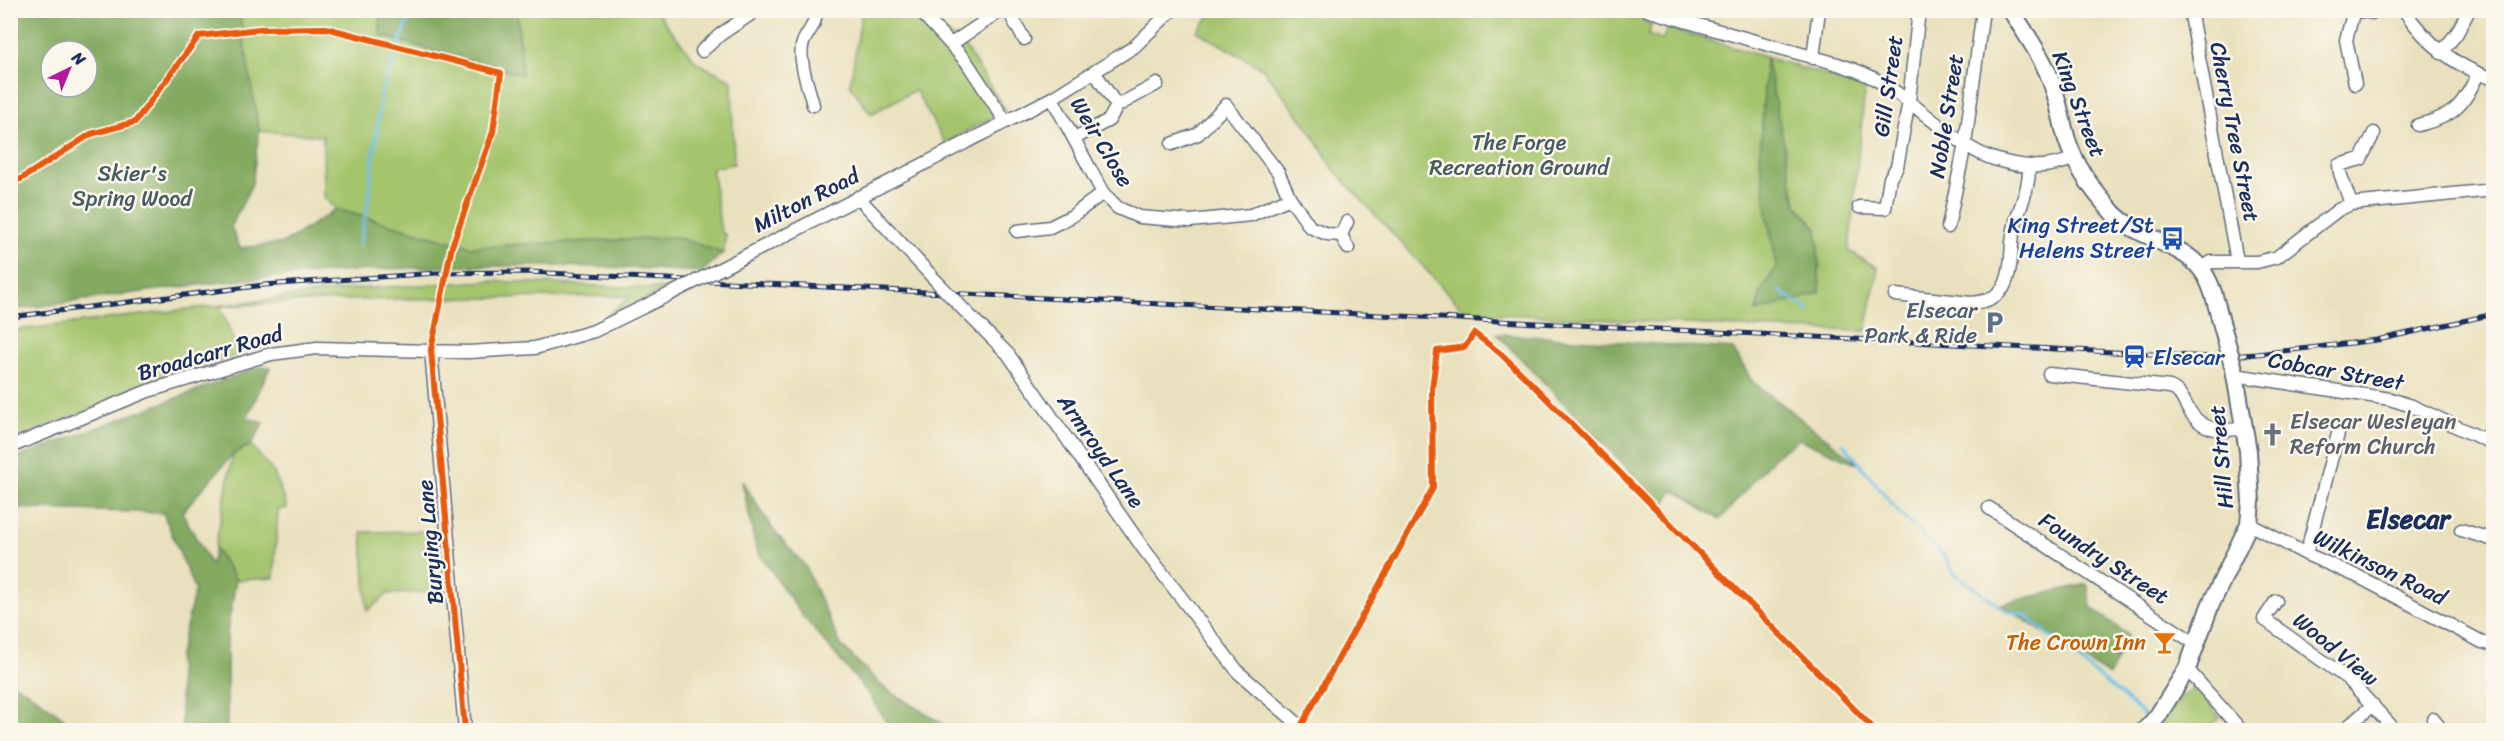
<svg xmlns="http://www.w3.org/2000/svg" width="2504" height="741" viewBox="0 0 2504 741" font-family="Sriracha,sans-serif">
	<style>
		.green { fill: #a5c56d; stroke: #607a66; stroke-width: 1.5; fill-rule: evenodd }
		.forest { fill: #84aa60; stroke: #506c5f; stroke-width: 1.5; fill-rule: evenodd }
		.lines { fill: none; stroke-linecap: round; stroke-linejoin: round }
		.stream { stroke: #6fc1eb; stroke-width: 3 }
		.minor-casing { stroke: #636d7f; stroke-width: 15 }
		.major-casing { stroke: #636d7f; stroke-width: 20 }
		.minor { stroke: #fff; stroke-width: 12 }
		.major { stroke: #fff; stroke-width: 16 }
		.rail-casing { stroke: #1b2f5e; stroke-width: 5 }
		.rail { stroke: #fbf7ec; stroke-width: 3; stroke-dasharray: 9; stroke-linecap: butt }
		.minor-bridge-casing { stroke: #636d7f; stroke-width: 15; stroke-linecap: butt }
		.major-bridge-casing { stroke: #636d7f; stroke-width: 20; stroke-linecap: butt }
		.minor-bridge { stroke: #fff; stroke-width: 12 }
		.major-bridge { stroke: #fff; stroke-width: 16 }
		.cycleway-casing { stroke: #fbf7ec; stroke-width: 10 }
		.cycleway { stroke: #e8590c; stroke-width: 6 }
		.labels { text-anchor: middle; dominant-baseline: central; stroke-width: 5; stroke-linejoin: round; paint-order: stroke }
		.street-label { font-size: 22px; fill: #1b2f5e; stroke: #fbf7ec }
		.park-label { font-size: 22px; fill: #445c62; stroke: #fbf7ec }
		.transit-label { font-size: 22px; fill: #164399; stroke: #fbf7ec; text-anchor: end }
		.service-label { font-size: 22px; fill: #4e5e75; stroke: #fbf7ec; text-anchor: end }
		.worship-label { font-size: 22px; fill: #5b616d; stroke: #fbf7ec; text-anchor: start }
		.food-label { font-size: 22px; fill: #c56008; stroke: #fbf7ec; text-anchor: end }
		.quarter-label { font-size: 26px; font-weight: bold; fill: #1b2f5e; stroke: #fbf7ec }
	</style>
	<rect width="100%" height="100%" fill="#fbf7ec"/>
	<filter id="ink" filterUnits="userSpaceOnUse"><feTurbulence type="fractalNoise" baseFrequency=".0167" numOctaves="2"/><feDisplacementMap in="SourceGraphic" scale="12" xChannelSelector="R" yChannelSelector="G"/><feConvolveMatrix kernelMatrix="1 2 1 2 8 2 1 2 1" color-interpolation-filters="sRGB"/></filter>
	<filter id="wash" filterUnits="userSpaceOnUse"><feTurbulence type="fractalNoise" baseFrequency=".008" numOctaves="4" result="noise"/><feDisplacementMap in="SourceGraphic" scale="24" xChannelSelector="R" yChannelSelector="G"/><feGaussianBlur stdDeviation="1.35" result="paint"/><feColorMatrix in="noise" values="0 0 0 0 0 0 0 0 0 0 0 0 0 0 0 0 0 1.4 0 .05"/><feComposite in="paint" operator="in"/></filter>
	<g filter="url(#wash)">
		<rect width="100%" height="100%" fill="#e9e1bd"/>
		<path class="green" d="M1401 10 1606 11 1652 23 1648 35 1662 40 1668 28 1865 87 1849 251 1878 268 1866 331 1777 329 1465 312 1335 171 1311 132 1263 69 1197 31 1214 11ZM1766 60 1796 204 1817 229 1820 292 1756 311 1761 292 1778 266 1769 224 1760 158Z
			M239 11H380L381 36 522 75 517 11H656L697 63 732 80 734 164 712 168 721 232 726 235 723 253 676 237 471 247 336 209 324 197 323 136 259 131Z
			M862 11H924L967 50 1005 110 945 143 915 90 871 114 850 85Z
			M490 281 668 289 601 320 631 296 342 300 220 306 239 354 11 440 10 331 353 289Z
			M251 445 274 473 287 508 278 510 274 578 236 580 215 548 233 454Z
			M433 531 430 592 388 594 367 611 362 532Z
			M2192 689 2200 692 2220 718 2204 730H2156L2180 698Z"/>
		<path class="forest" d="M10 11H239L259 131 252 184 231 227 240 248 284 243 336 209 471 247 676 237 723 253 702 272C553 262 402 264 253 279 172 286 91 300 11 310ZM51 51H87V87H51Z
			M380 11H517L522 75 380 35Z
			M1766 57 1796 204 1817 229 1820 293 1756 312 1761 292 1777 266 1768 220 1760 158Z
			M1497 334 1733 349 1752 381 1861 465 1799 439 1773 458 1720 520 1674 490 1663 505Z
			M259 367H270L247 418 264 423 251 445 233 454 182 512 211 565 215 548 236 580 227 632V730H182L178 660 195 590 163 513 11 508V460Z
			M742 481 772 528 805 566 841 645 884 688 953 730H891L868 693 801 614 756 549Z
			M2087 584 2091 607 2128 635 2109 676 2001 604Z
			M11 682 36 697 71 724 75 730H11Z"/>
		<g class="lines">
			<path class="stream" d="M359 246 368 204 381 94 412 10
				M1780 291 1810 311
				M1843 443 1900 514 1945 557 1954 573 2006 611 2025 615 2144 715"/>
		</g>
	</g>
	<g filter="url(#ink)">
		<g class="lines">
			<defs>
				<path id="minor" d="M919 10 966 61 1006 122
					M1008 10 1024 39
					M1647 10C1695 24 1743 38 1791 51 1818 59 1848 65 1873 78 1914 99 1954 146 1994 159 2019 167 2049 170 2074 158
					M2190 10 2237 261
					M2354 10 2346 40 2355 84
					M2356 10 2372 13 2380 10
					M2404 10C2426 43 2455 67 2494 79
					M951 44 1002 10
					M702 51 721 34 757 10
					M2441 53 2457 33 2469 10
					M1813 58 1819 10
					M1052 98 1103 193 1118 208 1139 217 1190 221 1251 215 1290 198
					M813 105C809 88 799 64 802 46 805 33 818 25 815 10
					M1117 106 1157 84
					M2418 125C2455 116 2462 107 2478 74
					M1075 138 1109 120 1117 106 1095 73
					M1172 144 1198 134 1226 105 1278 172 1290 198 1310 227 1327 234 1341 235 1348 248
					M858 197 939 284
					M2351 204 2340 173 2339 165 2361 159 2374 133
					M1859 207 1885 208 1890 178 1897 167 1909 101 1919 10
					M1948 227 1965 144 1983 10
					M1017 231 1050 227 1072 216 1103 193
					M1341 235 1347 222
					M722 268 1052 98 1134 47 1172 10
					M2201 268 2211 262H2257L2277 257 2338 210 2351 204 2494 190
					M1895 295 1971 303C1984 302 1995 299 2003 288 2013 272 2010 247 2014 229 2019 207 2030 189 2029 166
					M965 311 1008 354 1143 548 1239 673 1305 730
					M431 350 465 730
					M2049 374 2170 387C2179 391 2182 397 2186 405 2199 430 2218 433 2244 428
					M2235 375 2390 399 2412 406 2494 444
					M10 447 148 391 271 354 317 348 469 352 535 348 594 331 672 293
					M1989 508 2196 644
					M2249 524 2306 554 2359 577 2482 642 2494 645
					M2461 530 2494 540
					M2306 554 2338 434
					M2276 601 2264 619 2348 679 2395 730
					M2187 669 2241 730
					M2433 719 2442 730
					M2344 730 2373 705"/>
				<path id="major" d="M2011 10C2024 32 2041 54 2050 78 2058 98 2061 119 2067 140 2076 168 2093 191 2113 213 2137 238 2183 244 2201 269 2214 285 2217 310 2223 329
					M2145 730 2157 717 2187 669 2210 606 2249 524 2251 502 2248 451 2234 369"/>
			</defs>
			<use href="#minor" class="minor-casing"/>
			<use href="#major" class="major-casing"/>
			<use href="#minor" class="minor"/>
			<use href="#major" class="major"/>
			<defs>
				<path id="rail" d="M10 317 264 285 437 273 528 272 2211 357 2257 354 2377 340 2494 314"/>
			</defs>
			<use href="#rail" class="rail-casing"/>
			<use href="#rail" class="rail"/>
			<defs>
				<path id="minor-bridge" d="M939 284 965 311
					M672 293 722 268"/>
				<path id="major-bridge" d="M2223 329 2234 369"/>
			</defs>
			<use href="#minor-bridge" class="minor-bridge-casing"/>
			<use href="#major-bridge" class="major-bridge-casing"/>
			<use href="#minor-bridge" class="minor-bridge"/>
			<use href="#major-bridge" class="major-bridge"/>
			<defs>
				<path id="cycleway" d="M10 182 21 179 91 134 135 122 199 36 260 29 326 28 501 73 493 132 452 246 431 350 465 730
					M1299 730 1433 488 1432 389 1437 351 1465 347 1474 333 1501 354 1527 379 1875 730"/>
			</defs>
			<use href="#cycleway" class="cycleway-casing"/>
			<use href="#cycleway" class="cycleway"/>
		</g>
	</g>
	<defs>
		<symbol id="bus-bare" viewBox="-9 -9 18 18"><path d="M-5-6H5V4H4V6H2V4H-2V6H-4V4H-5ZM-3.5-4V0h7V-4ZM-3.5 1.2v1.5H-2V1.2ZM2 1.2v1.5H3.5V1.2Z" fill="#1a4fb4" stroke="#fbf7ec" stroke-width="2.5" paint-order="stroke"/></symbol>
		<symbol id="parking-bare" viewBox="-9 -9 18 18"><path d="M-3.5-5.5H1a3.5 3.5 0 0 1 0 7H-1V5.5H-3.5ZM-1-3.4V-.6H.8a1.4 1.4 0 0 0 0-2.8Z" fill="#5c6f8a" stroke="#fbf7ec" stroke-width="2.5" paint-order="stroke"/></symbol>
		<symbol id="station-bare" viewBox="-9 -9 18 18"><path d="M-3-6H3Q5-6 5-4V2Q5 4 3 4L4.5 6H3L1.5 4h-3L-3 6H-4.5L-3 4Q-5 4-5 2V-4Q-5-6-3-6ZM-3.5-4v3h7v-3ZM-3.5 1v1.5H-2V1ZM2 1v1.5H3.5V1Z" fill="#1a4fb4" stroke="#fbf7ec" stroke-width="2.5" paint-order="stroke"/></symbol>
		<symbol id="church-bare" viewBox="-9 -9 18 18"><path d="M-1.2-6h2.4v3.5h3.3v2.4h-3.3V6h-2.4V-.1h-3.3v-2.4h3.3Z" fill="#6b7280" stroke="#fbf7ec" stroke-width="2.5" paint-order="stroke"/></symbol>
		<symbol id="bar-bare" viewBox="-9 -9 18 18"><path d="M-6-5H6L.8 .8V4.5H3.5V6h-7V4.5H-.8V.8Z" fill="#e8710a" stroke="#fbf7ec" stroke-width="2.5" paint-order="stroke"/></symbol>
	</defs>
	<g fill-rule="evenodd">
		<use href="#bus-bare" x="2156" y="222" width="33" height="33"/>
		<use href="#parking-bare" x="1978" y="306" width="33" height="33"/>
		<use href="#station-bare" x="2118" y="340" width="33" height="33"/>
		<use href="#church-bare" x="2256" y="418" width="33" height="33"/>
		<use href="#bar-bare" x="2148" y="626" width="33" height="33"/>
	</g>
	<g class="labels">
		<g class="street-label">
			<text transform="translate(1888 86) rotate(-82)">Gill Street</text>
			<text transform="translate(2079 104) rotate(69)">King Street</text>
			<text transform="translate(1946 116) rotate(-81)">Noble Street</text>
			<text transform="translate(2235 132) rotate(79)">Cherry Tree Street</text>
			<text transform="translate(1102 142) rotate(59)">Weir Close</text>
			<text transform="translate(806 200) rotate(-27)">Milton Road</text>
			<text transform="translate(210 353) rotate(-16)">Broadcarr Road</text>
			<text transform="translate(2336 371) rotate(10)">Cobcar Street</text>
			<text transform="translate(1101 451) rotate(55)">Armroyd Lane</text>
			<text transform="translate(2221 457) rotate(-95)">Hill Street</text>
			<text transform="translate(430 542) rotate(-95)">Burying Lane</text>
			<text transform="translate(2104 558) rotate(33)">Foundry Street</text>
			<text transform="translate(2380 567) rotate(26)">Wilkinson Road</text>
			<text transform="translate(2336 649) rotate(39)">Wood View</text>
		</g>
		<g class="park-label">
			<text x="1519" y="142">The Forge<tspan x="1519" dy="25">Recreation Ground</tspan></text>
			<text x="132" y="173">Skier's<tspan x="132" dy="25">Spring Wood</tspan></text>
		</g>
		<g class="transit-label">
			<text x="2154" y="225">King Street/St<tspan x="2154" dy="25">Helens Street</tspan></text>
			<text x="2153" y="357" text-anchor="start">Elsecar</text>
		</g>
		<g class="service-label">
			<text x="1977" y="310">Elsecar<tspan x="1977" dy="25">Park &amp; Ride</tspan></text>
		</g>
		<g class="worship-label">
			<text x="2290" y="421">Elsecar Wesleyan<tspan x="2290" dy="25">Reform Church</tspan></text>
		</g>
		<g class="food-label">
			<text x="2146" y="642">The Crown Inn</text>
		</g>
		<g class="quarter-label">
			<text x="2408" y="519">Elsecar</text>
		</g>
	</g>
	<rect width="2504" height="741" fill="none" stroke="#fbf7ec" stroke-width="36"/>
	<g transform="translate(69 69) rotate(43)"><circle r="28" fill="#fbf7ec" stroke="#a1a7b3" stroke-width="1.5"/>
	<path d="M0-4.5L10 22L0 15L-10 22Z" fill="#b5179e"/>
	<text y="-9" font-size="16" font-weight="bold" text-anchor="middle" fill="#1b2f5e">N</text>
	</g>
</svg>
